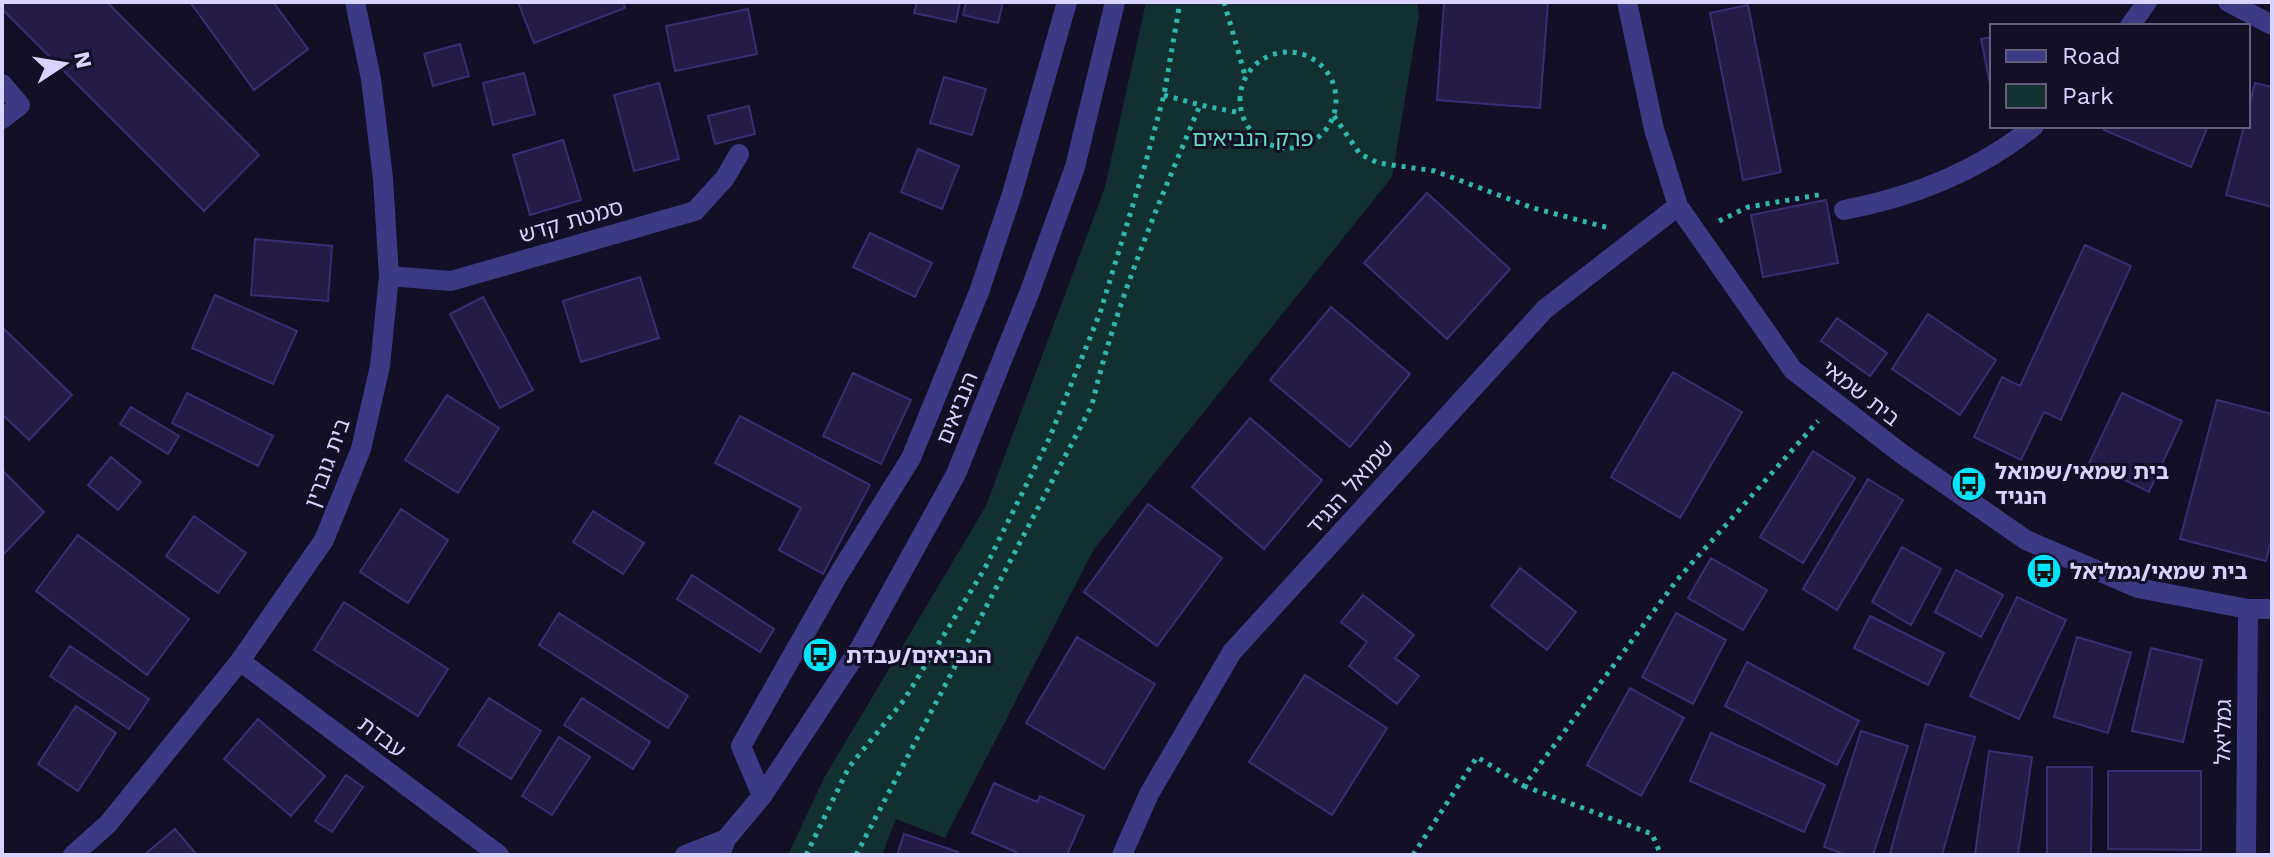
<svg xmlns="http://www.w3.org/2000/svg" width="2274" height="857" viewBox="0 0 2274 857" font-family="'Work Sans','Noto Sans Hebrew',sans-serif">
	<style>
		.green { fill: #12302f }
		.building { fill: #241b47; stroke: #3b2d73; stroke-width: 2 }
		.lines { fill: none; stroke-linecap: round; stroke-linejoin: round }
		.path { stroke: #2fb8b0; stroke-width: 5; stroke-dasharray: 4 6; stroke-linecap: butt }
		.minor { stroke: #3d3a85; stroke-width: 20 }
		.labels { text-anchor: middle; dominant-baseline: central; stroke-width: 6; stroke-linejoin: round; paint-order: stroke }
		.park-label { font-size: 22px; fill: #5fe0c0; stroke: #130f26 }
		.street-label { font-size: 22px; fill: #d9d4ff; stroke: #130f26 }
		.poi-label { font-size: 22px; font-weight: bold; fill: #d9d4ff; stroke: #130f26; text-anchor: start }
	</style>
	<rect width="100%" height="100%" fill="#130f26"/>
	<path class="green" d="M1146 2H1417L1419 16 1392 177 1094 549 945 838 896 819 882 855H788L824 778 986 506 1105 187Z"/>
	<path class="building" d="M2 2H107L259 155 204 211 2 9Z
		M190 2H273L308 49 254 90Z
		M518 2H623L625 8 534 43Z
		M917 2H960L956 22 914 13Z
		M966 2H1003L998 23 963 15Z
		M1444 2H1548L1540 108 1437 100Z
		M1748 5 1781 172 1743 180 1710 13Z
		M748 9 757 54 675 71 666 26Z
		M1992 37V84H1990L1981 39Z
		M460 44 469 76 433 86 424 54Z
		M524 73 535 114 493 125 483 83Z
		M944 77 986 89 972 135 930 123Z
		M659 83 679 159 634 171 614 95Z
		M2255 83 2272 87V207L2226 195 2244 126H2248V111Z
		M749 106 755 134 715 144 708 116Z
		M2105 126H2208L2191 167 2104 130Z
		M563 140 581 200 530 215 513 155Z
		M918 149 959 166 942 209 901 192Z
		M1427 193 1510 269 1447 339 1364 263Z
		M1826 200 1838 263 1763 277 1751 215Z
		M870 233 932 263 915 297 853 267Z
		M255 239 332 246 328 301 251 295Z
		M2085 245 2131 266 2061 420 2044 412 2021 460 1974 437 2002 377 2020 386Z
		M640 277 659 338 581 362 563 301Z
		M215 295 297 331 273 384 192 348Z
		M483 297 533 390 500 408 450 314Z
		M1331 307 1410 374 1350 447 1270 380Z
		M1928 314 1996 360 1960 415 1892 369Z
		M1837 318 1887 353 1870 376 1821 341Z
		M2 327 72 395 29 440 2 414Z
		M1673 372 1742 412 1680 518 1611 477Z
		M853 373 911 400 881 464 823 436Z
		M187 393 273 436 258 466 172 423Z
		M2122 393 2182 421 2149 492 2089 463Z
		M447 395 499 428 458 493 405 460Z
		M2217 400 2272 414V536L2266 561 2180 539Z
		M131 407 179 436 168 454 120 424Z
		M740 416 870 485 823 574 779 550 801 508 715 463Z
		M1250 418 1322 480 1264 549 1192 487Z
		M1813 451 1855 478 1803 563 1760 537Z
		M111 457 141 482 118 510 88 485Z
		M2 470 44 512 2 556Z
		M1868 479 1903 500 1837 610 1803 589Z
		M1148 504 1222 558 1157 646 1084 592Z
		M401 509 448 540 408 603 360 572Z
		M593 511 644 543 623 574 573 542Z
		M194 516 246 553 218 593 166 556Z
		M78 535 189 619 147 675 36 591Z
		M1902 547 1941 569 1911 625 1872 602Z
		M1711 558 1767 590 1743 630 1688 598Z
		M1520 568 1576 612 1547 650 1491 606Z
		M1956 570 2003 595 1981 637 1935 612Z
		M692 575 774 629 760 652 677 599Z
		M1363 595 1414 635 1395 658 1419 676 1397 704 1349 666 1367 642 1341 622Z
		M2017 597 2066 620 2019 719 1970 696Z
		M344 602 448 669 418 716 314 650Z
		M559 613 688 696 668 728 539 645Z
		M1676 613 1726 640 1693 704 1642 677Z
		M1870 616 1944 653 1928 685 1854 648Z
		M1077 637 1155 684 1104 769 1026 723Z
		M2077 637 2131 653 2108 733 2054 717Z
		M70 646 149 699 129 729 50 676Z
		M2151 648 2202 660 2183 742 2132 731Z
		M1747 662 1859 721 1837 765 1725 706Z
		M1305 675 1387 728 1332 815 1249 762Z
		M1630 688 1684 718 1641 796 1587 765Z
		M489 698 541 731 511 779 458 745Z
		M582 698 650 742 633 769 564 725Z
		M76 706 116 733 78 791 38 764Z
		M258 719 325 776 291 816 224 759Z
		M1926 724 1975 737 1942 855H1896L1890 853Z
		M1861 731 1908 746 1873 855H1847L1824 847Z
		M1711 733 1825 785 1804 832 1690 781Z
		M559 737 590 757 552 815 522 796Z
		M1989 751 2032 757 2018 855H1975Z
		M2047 767H2092L2091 855H2047Z
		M2108 771H2201V850L2108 849Z
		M346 775 363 787 332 832 315 821Z
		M994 783 1037 802 1040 796 1084 816 1067 855H1014L1016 852 972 833Z
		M175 829 197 855H144Z
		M904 834 958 852 957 855H897Z"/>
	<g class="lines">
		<path class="path" d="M1224 2 1245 75
			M1240 100a48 48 0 1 1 96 0a48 48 0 1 1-96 0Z
			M1164 95 1200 105
			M1334 116 1360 154 1378 163 1435 171 1533 208 1609 228
			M1719 221 1748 207 1824 194
			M1524 786 1652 834 1661 855
			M806 855 849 767 904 700 985 568 1049 439 1100 313 1145 165 1164 95 1180 2
			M856 855 1092 405C1116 301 1159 203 1200 105L1241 113
			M1413 855 1477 757 1524 786 1677 580 1818 421"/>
		<path class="minor" d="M1627 2 1654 129 1678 206 1793 370 1902 454 2026 540 2138 588 2248 609H2272
			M2228 2 2272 25
			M2130 26 2147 2
			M2 84 20 105 2 119
			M1844 210C1913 197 1979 171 2034 126
			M389 276 451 281 695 211 725 178 739 154
			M240 661 499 855
			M762 796 741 746 837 577 911 458 979 292 1012 194 1067 2
			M73 855 108 824 240 661 324 540 361 449 380 366 389 276 383 178 371 79 355 2
			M685 855 726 839
			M720 855 726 839 762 796 860 648 956 474 1030 291 1075 167 1115 2
			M1122 855 1149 794 1232 652 1545 309 1678 206
			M2246 855 2248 609"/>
	</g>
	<defs>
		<symbol id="bus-disc" viewBox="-11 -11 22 22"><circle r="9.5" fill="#00e5ff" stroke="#130f26"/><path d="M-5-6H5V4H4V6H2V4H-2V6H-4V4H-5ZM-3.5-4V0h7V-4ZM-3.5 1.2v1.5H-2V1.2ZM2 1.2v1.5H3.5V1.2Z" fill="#111"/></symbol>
	</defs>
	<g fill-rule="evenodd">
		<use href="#bus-disc" x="1949" y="464" width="40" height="40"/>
		<use href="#bus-disc" x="2024" y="551" width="40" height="40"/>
		<use href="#bus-disc" x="800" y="635" width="40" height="40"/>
	</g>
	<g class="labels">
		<g class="park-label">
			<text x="1253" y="138">פרק הנביאים</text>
		</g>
		<g class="street-label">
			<text transform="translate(571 221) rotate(-16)">סמטת קדש</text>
			<text transform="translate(1861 393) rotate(38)">בית שמאי</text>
			<text transform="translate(957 408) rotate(-68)">הנביאים</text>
			<text transform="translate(327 463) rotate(-70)">בית גוברין</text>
			<text transform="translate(1350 487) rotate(-48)">שמואל הנגיד</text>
			<text transform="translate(2223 732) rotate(-89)">גמליאל</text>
			<text transform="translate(382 737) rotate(37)">עבדת</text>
		</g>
		<g class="poi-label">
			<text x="1995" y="471">בית שמאי/שמואל<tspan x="1995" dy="25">הנגיד</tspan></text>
			<text x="2070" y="571">בית שמאי/גמליאל</text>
			<text x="846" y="655">הנביאים/עבדת</text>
		</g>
	</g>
	<rect width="2274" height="857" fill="none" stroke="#d9d4ff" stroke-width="8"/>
	<rect x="1990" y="24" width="260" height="104" fill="#130f26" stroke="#625e7d" stroke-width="2"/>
	<rect x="2006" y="50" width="40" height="12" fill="#3d3a85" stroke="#625e7d" stroke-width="2"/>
	<text x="2062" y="64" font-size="24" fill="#d9d4ff">Road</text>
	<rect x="2006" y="84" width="40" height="24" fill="#12302f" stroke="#625e7d" stroke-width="2"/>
	<text x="2062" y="104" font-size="24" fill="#d9d4ff">Park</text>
	<g transform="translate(64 64) rotate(78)" stroke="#130f26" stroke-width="6" paint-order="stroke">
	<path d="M0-6L14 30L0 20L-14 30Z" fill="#d9d4ff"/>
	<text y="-12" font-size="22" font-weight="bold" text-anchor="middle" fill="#d9d4ff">N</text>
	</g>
</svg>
